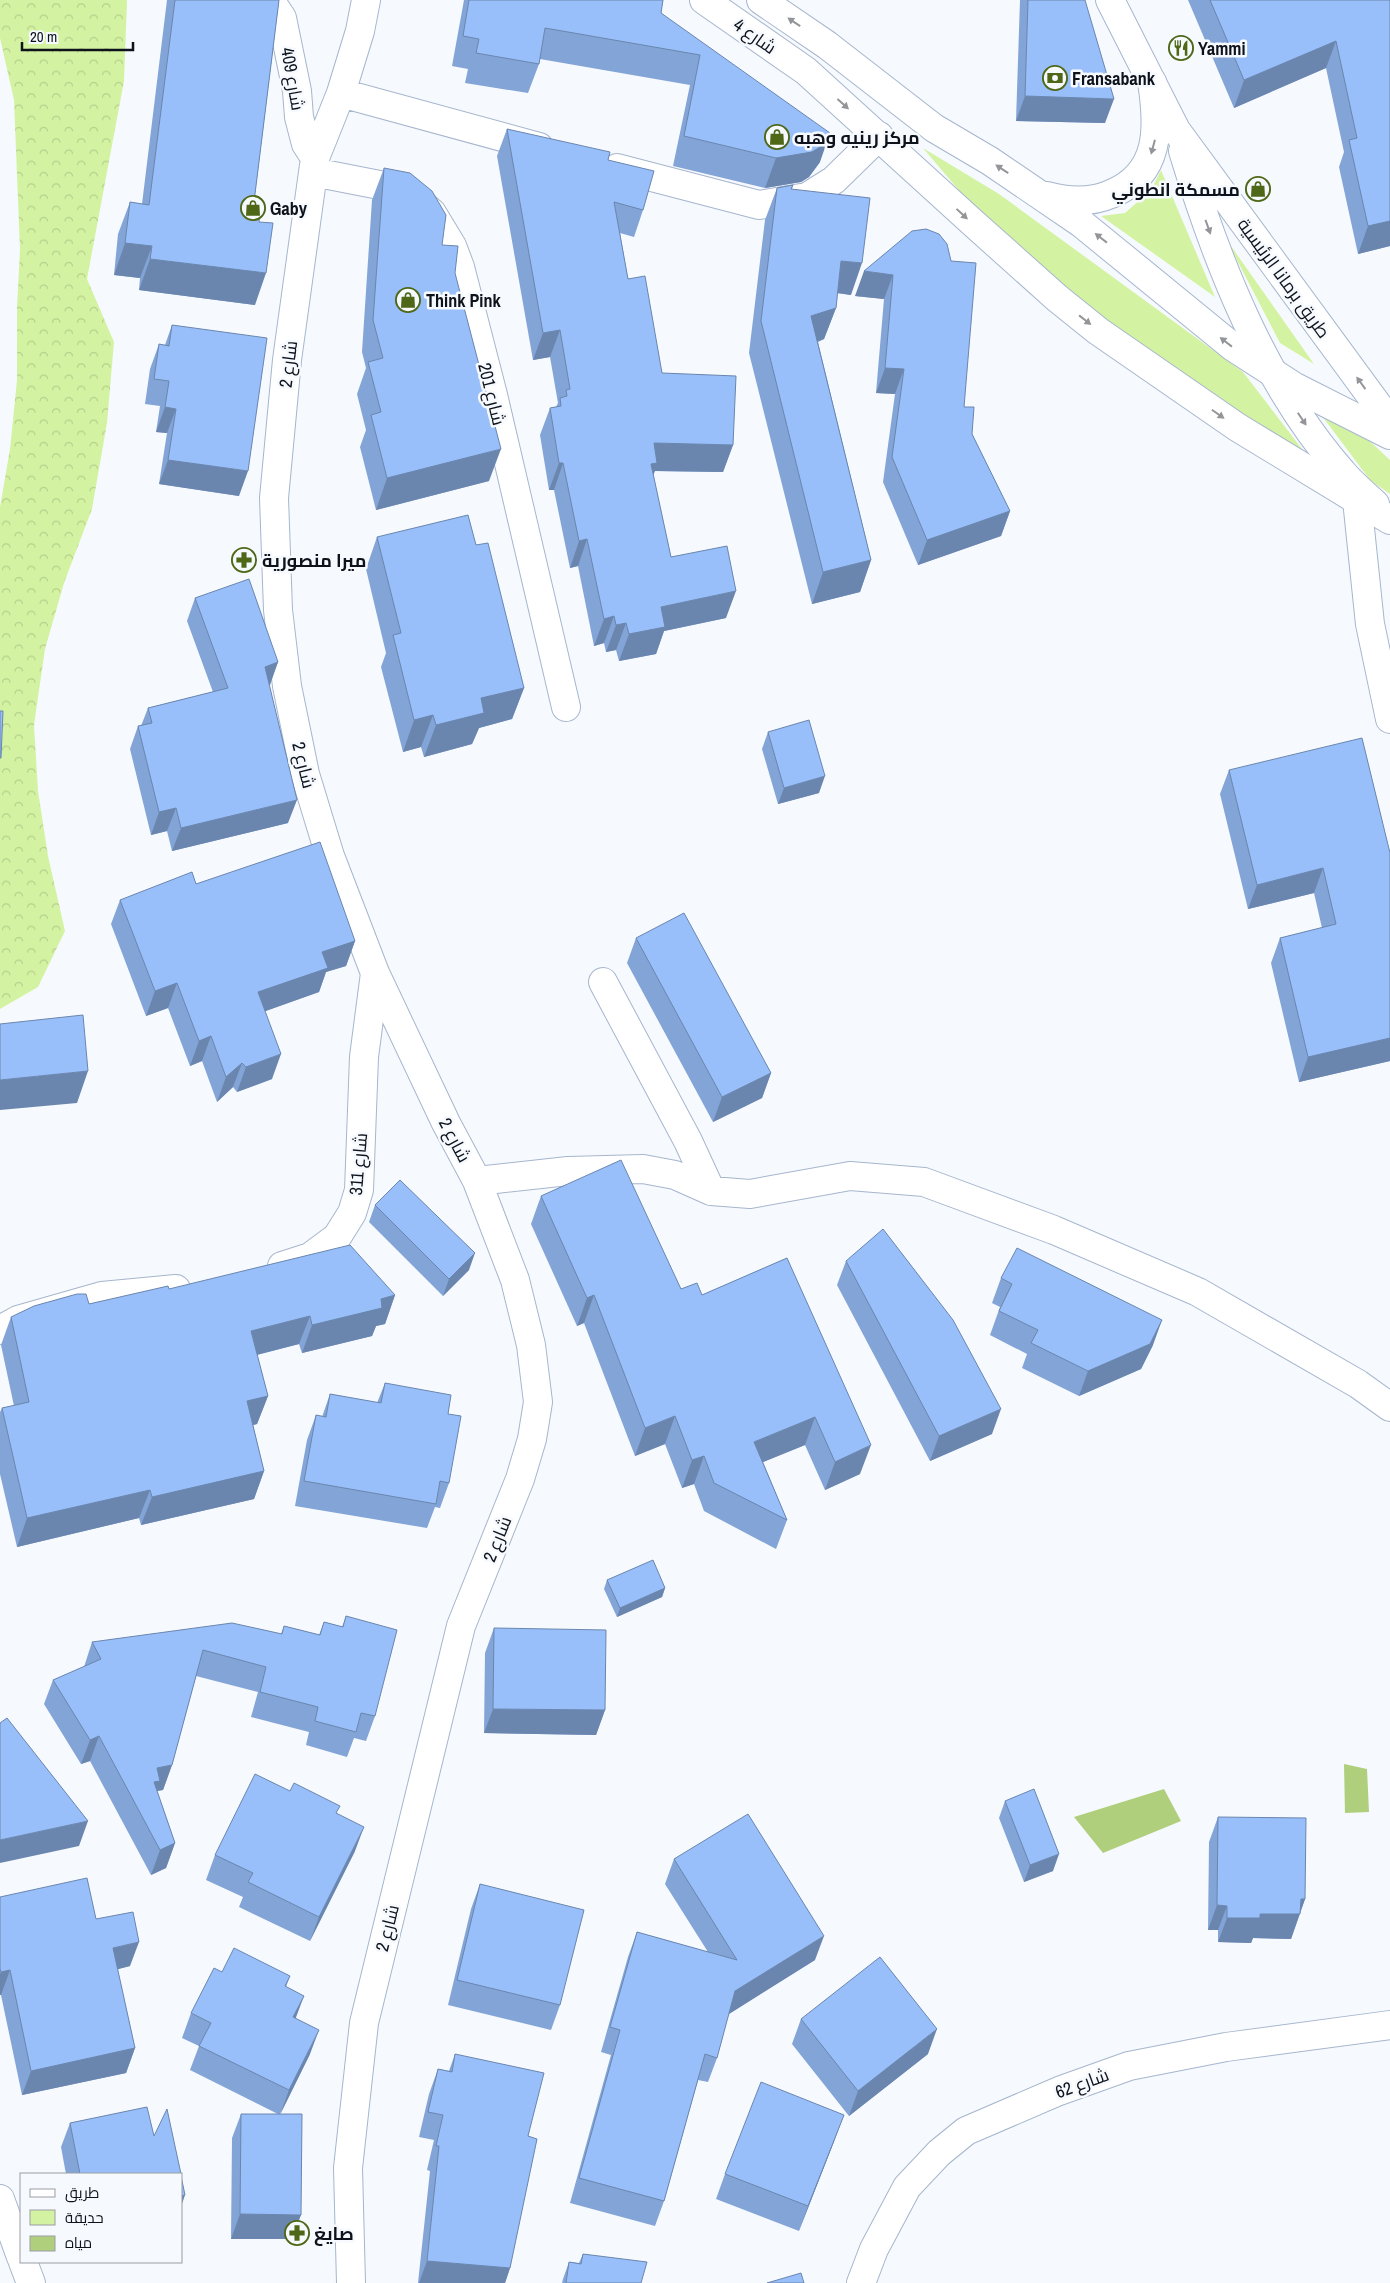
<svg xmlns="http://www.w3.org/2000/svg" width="1390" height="2283" viewBox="0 0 1390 2283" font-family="'Archivo Narrow',Cairo,sans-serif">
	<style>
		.forest { fill: url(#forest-crowns) }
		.green { fill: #d4f3a2 }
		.water { fill: #b0cf7c }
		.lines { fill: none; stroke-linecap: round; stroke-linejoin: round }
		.minor-casing { stroke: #a6b6cd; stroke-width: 30 }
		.major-casing { stroke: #a6b6cd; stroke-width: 30 }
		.minor { stroke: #fff; stroke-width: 28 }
		.major { stroke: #fff; stroke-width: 28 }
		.wall { fill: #83a4d6 }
		.shaded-wall { fill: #6a86ae }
		.building { fill: #98bff9; stroke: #6a86ae }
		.oneway { fill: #939598 }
		.labels { text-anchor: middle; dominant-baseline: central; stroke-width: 5; stroke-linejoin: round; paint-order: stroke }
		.street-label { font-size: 18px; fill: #0e131b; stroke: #f6f9fe }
		.poi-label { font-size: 18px; font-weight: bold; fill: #0e131b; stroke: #f6f9fe; text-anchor: start }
	</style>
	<defs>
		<pattern id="forest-crowns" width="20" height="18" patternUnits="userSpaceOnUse" patternTransform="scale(1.25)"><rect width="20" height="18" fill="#d4f3a2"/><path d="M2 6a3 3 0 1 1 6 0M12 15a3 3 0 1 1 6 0" fill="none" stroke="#b5cf8b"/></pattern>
	</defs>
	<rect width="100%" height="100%" fill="#f6f9fe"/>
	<path class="forest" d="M0 0H127V2L124 81 87 279 114 342 107 423 92 509 64 583 45 649 34 725 38 791 48 856 65 931 38 987 0 1009V507L10 449 17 380V307L20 250 14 100 0 38Z"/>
	<path class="green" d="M923 148 999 194 1243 372 1322 475 1212 410 1001 240Z
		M1161 170 1215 297 1101 216 1125 213 1151 190Z
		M1226 239 1314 364 1280 343Z
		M1319 412 1347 420 1390 460V494L1370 480Z"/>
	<path class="water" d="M1344 1764 1367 1769 1369 1812 1345 1813Z
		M1164 1789 1181 1821 1103 1853 1074 1817Z"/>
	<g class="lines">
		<defs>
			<path id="minor" d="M270 0 282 18 297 91 299 117 306 144 315 158
				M1110 0 1176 130 1390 422
				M341 93 539 147
				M1183 151C1217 263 1264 383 1342 472 1352 484 1364 494 1375 504
				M617 168 759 205 807 197 834 180 879 136
				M313 172 405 190 432 213 452 246 460 267 493 395 566 707
				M1357 500 1370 624 1390 719
				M603 982 688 1141 711 1191
				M477 1181 568 1171 643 1169 675 1175 711 1191 750 1194 850 1176 924 1182 1054 1230 1198 1292 1358 1384 1390 1407
				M282 1266 310 1257 337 1237 352 1213 359 1190 364 1057 375 973
				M0 1330 18 1320 102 1296 176 1289
				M0 2199 21 2257
				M23 2262 31 2283
				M351 2283 348 2168 364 2023 461 1626 520 1479 532 1439 538 1402 531 1345 515 1280 477 1181 446 1123 375 973 330 856 305 774 287 686 278 610 274 498 287 360 315 158 341 93 360 31 366 0
				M861 2283 874 2249 907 2187 939 2153 966 2131 1059 2091 1129 2066 1226 2047 1390 2025"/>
			<path id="major" d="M704 0 806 71 972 222 1057 298 1098 331 1237 427 1390 520
				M761 0 827 45 934 128 990 161 1081 223 1233 347 1295 387 1390 435
				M1047 196C1069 202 1090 203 1111 194 1161 174 1159 127 1152 82"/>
		</defs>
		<use href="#minor" class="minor-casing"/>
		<use href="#major" class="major-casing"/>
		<use href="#minor" class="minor"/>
		<use href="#major" class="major"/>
	</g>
	<path class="wall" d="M167 0H279L253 210 259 222 255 305 139 290 140 278 114 275 118 234 130 202 142 204Z
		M464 0H663L661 13 820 162 809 177 801 182 765 188 673 166 690 85 540 59 539 64 528 93 465 83 468 69 452 66Z
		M1020 0H1085L1105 123 1016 121Z
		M1188 0H1390V246L1358 254 1339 167 1344 152 1326 68 1234 108Z
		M507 129 608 160 643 210 634 237 620 233 628 279 662 373 733 445 723 472 655 471 653 474 671 557 726 618 664 631 656 654 619 661 616 650 606 652 604 643 594 646 578 566 570 568 554 490H549L540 435 550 408 556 407 558 403 550 357 533 360 497 156Z
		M384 168 442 245 455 273 489 481 376 510 360 447 366 430 357 394 366 368 362 352 372 200Z
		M793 185 792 189 851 295 837 293 836 308 824 339 818 342 871 560 860 592 812 604 749 353 765 220 777 188Z
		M912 231 972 434 1010 511 1001 536 918 565 883 482 895 394 876 393 884 299 855 296Z
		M172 325 239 496 159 484 167 433 156 432 160 406 145 404 150 369 159 344 165 345Z
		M377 537 476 545 524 688 512 719 479 728 472 744 424 757 421 747 403 752 381 667 386 653 366 569Z
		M195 598 278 662 269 685 288 823 172 851 167 831 151 835 130 749 138 726H141L148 708 213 692 187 621Z
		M768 732 819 793 778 804 762 749Z
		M1229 770 1390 853V1061L1299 1082 1271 963 1280 938 1322 928 1314 893 1248 909 1220 794Z
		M196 884 355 941 346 966 326 972 319 992 265 1011 272 1079 237 1092 233 1087 217 1102 202 1061 190 1066 168 1008 146 1016 111 924 120 900Z
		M636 938 771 1073 762 1098 713 1122 627 963Z
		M541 1196 681 1289 702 1295 787 1258 860 1474 825 1490 805 1445 763 1462 787 1520 776 1549 704 1511 694 1484 682 1488 665 1444 635 1456 584 1323 577 1326 531 1224Z
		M375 1205 469 1270 443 1296 369 1222Z
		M846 1261 992 1434 930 1461 837 1285Z
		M1001 1278 1153 1345 1141 1369 1079 1396 1022 1368 1027 1354 990 1335 1000 1307 992 1303Z
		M169 1289 395 1295 385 1324 376 1326 372 1336 302 1353 299 1344 257 1355 268 1396 257 1424 253 1425 264 1471 254 1499 141 1525 139 1518 17 1547 0 1474V1412L2 1408 14 1406 1 1345 11 1317 89 1304Z
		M385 1383 448 1414 449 1483 440 1508 435 1507 427 1528 295 1506 307 1440 316 1415 322 1417 330 1394 377 1403Z
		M607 1580 665 1588 662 1597 617 1617 604 1589Z
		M346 1616 375 1716 366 1741 354 1738 347 1757 306 1745 309 1732 251 1717 258 1692 196 1676 172 1765 163 1790 157 1791 175 1843 166 1868 151 1875 90 1761 81 1764 44 1704 53 1680 84 1667 92 1642 281 1634 284 1626 319 1635 324 1622 342 1627Z
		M494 1628 605 1710 596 1735 484 1733 485 1653Z
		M1005 1801 1053 1871 1024 1882 999 1818Z
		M337 1813 355 1851 310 1941 239 1907 243 1897 206 1880 215 1855Z
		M1218 1817 1305 1899 1291 1939 1253 1938 1251 1943 1218 1942V1930H1208L1209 1842Z
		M674 1859 815 1960 728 2014 717 2058 708 2082 698 2080 664 2201 655 2226 570 2203 611 2055 601 2052 628 1957 637 1932 708 1952 665 1884Z
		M480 1884 560 2005 551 2030 448 2005 471 1909Z
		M0 1897 96 1919 130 1966 117 1969 135 2048 126 2073 22 2095 1 1995H0Z
		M222 1972 290 1976 286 1987 296 2018 310 2054 280 2114 292 2239H231L232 2138 241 2114H278L190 2070 199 2046 182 2038 191 2013Z
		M801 2019 928 2054 849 2116 792 2044Z
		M455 2054 528 2136 510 2268 505 2283H418L430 2171 427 2170 434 2140 419 2137 429 2094 438 2069 449 2071Z
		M70 2123 154 2136 181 2174H66L61 2147Z
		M835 2139 799 2231 716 2199 725 2174Z
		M583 2254 641 2283H562L563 2279 569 2262 579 2263Z"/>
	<path class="shaded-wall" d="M1336 41 1326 68 1234 108 1244 80Z
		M1025 96 1114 99 1105 123 1016 121Z
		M830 133 820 162 809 177 801 182 765 188 776 158Z
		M1390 221V246L1358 254 1368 226Z
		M125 243 152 246 140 278 114 275Z
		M150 259 266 273 255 305 139 290Z
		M841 261 862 263 851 295 830 292Z
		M864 271 893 275 884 299 855 296Z
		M836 308 824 339 800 348 811 316Z
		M560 330 550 357 533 360 543 333Z
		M885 368 904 369 895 394 876 393Z
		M165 407 176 409 167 433 156 432Z
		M654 443 733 445 723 472 655 471 647 490Z
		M501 449 489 481 376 510 387 478Z
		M168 460 248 471 239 496 159 484Z
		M559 463H563L554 490H549Z
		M1010 511 1001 536 918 565 927 540Z
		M587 539 578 566 570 568 579 541Z
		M871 560 860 592 812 604 823 572Z
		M736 591 726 618 664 631 656 654 619 661 629 634 661 607Z
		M614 616 604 643 594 646 604 619Z
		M626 623 616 650 606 652 616 625Z
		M278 662 270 685 256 690 265 667Z
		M524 688 512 719 479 728 472 744 424 757 436 725 481 698Z
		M433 715 421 747 403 752 414 720Z
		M825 776 819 793 778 804 784 788Z
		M297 800 288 823 172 851 181 828Z
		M176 808 167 831 151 835 159 812Z
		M1323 868 1314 893 1248 909 1257 885Z
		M355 941 346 966 326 972 319 992 249 1017 258 992 322 952Z
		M177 983 168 1008 146 1016 155 991Z
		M211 1036 202 1061 190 1066 199 1041Z
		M1390 1038V1061L1299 1082 1308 1057Z
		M281 1054 272 1079 237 1092 246 1067Z
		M242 1063 233 1087 217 1102 226 1077Z
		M88 1071 77 1103 0 1110V1080Z
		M771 1073 762 1098 713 1122 722 1097Z
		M475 1253 469 1270 443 1296 449 1279Z
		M395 1295 385 1324 376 1326 372 1336 302 1353 312 1325 381 1299Z
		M594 1295 584 1323 577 1326 587 1298Z
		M310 1316 299 1344 240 1359 251 1331Z
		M1162 1320 1153 1345 1141 1369 1079 1396 1088 1371Z
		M268 1396 257 1424 237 1429 247 1401Z
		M1001 1409 992 1434 930 1461 939 1436Z
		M675 1416 665 1444 635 1456 645 1428Z
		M815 1417 805 1445 744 1470 754 1442Z
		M871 1445 860 1474 825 1490 835 1462Z
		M704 1456 694 1484 682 1488 692 1460Z
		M264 1471 254 1499 141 1525 152 1497Z
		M150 1490 139 1518 17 1547 27 1518Z
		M665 1588 662 1597 617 1617 620 1608Z
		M493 1709 605 1710 596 1735 484 1733Z
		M99 1736 90 1761 81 1764 90 1740Z
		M172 1765 163 1790 156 1791 145 1807 157 1768Z
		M88 1821 79 1846 0 1863V1840Z
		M364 1827 355 1851 310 1941 319 1917Z
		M175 1843 166 1868 151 1875 160 1850Z
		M1059 1854 1053 1871 1024 1882 1030 1865Z
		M1301 1899H1305L1291 1939 1253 1938 1251 1943 1218 1942 1227 1918 1260 1914Z
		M1217 1905 1227 1906 1218 1930H1208Z
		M824 1936 815 1960 726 2016 735 1991Z
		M139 1942 130 1966 104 1973 113 1948Z
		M10 1970 1 1995H0V1974L1 1972Z
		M304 1996 295 2020 293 2017Z
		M937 2029 928 2054 849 2116 858 2091Z
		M319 2030 310 2054 280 2115 289 2090Z
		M135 2048 126 2073 22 2095 31 2071Z
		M844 2115 835 2139 799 2231 808 2206Z
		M185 2195 181 2207V2196Z
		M240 2214 301 2215 292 2239H231Z
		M427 2261 510 2268 505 2283H419Z"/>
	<path class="building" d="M175 0H279L253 210 260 211 259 222 273 223 266 273 150 259 152 246 125 243 130 202 149 205Z
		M469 0H663L661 13 830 133 820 147 812 152 776 158 684 136 700 55 545 28 539 64 476 53 479 39 463 36Z
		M1028 0H1085L1114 99 1025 96Z
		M1210 0H1390V221L1368 226 1349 140 1357 138 1336 41 1244 80Z
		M507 129 610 152 608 160 654 171 643 210 614 202 628 279 645 276 662 373 736 376 733 445 654 443 657 463 651 464 671 557 727 546 736 591 661 607 665 627 629 634 626 623 616 625 614 616 604 619 587 539 579 541 563 463H559L550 408 561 406 560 398 567 396 566 390 570 389 560 330 543 333Z
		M384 168 410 173 432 191 446 215 442 245 458 246 455 273 501 449 387 478 371 415 381 412 368 362 383 358 373 320Z
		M793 185 791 189 870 198 862 263 841 261 836 308 811 316 871 560 823 572 761 321 777 188Z
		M926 229 939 234 947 244 951 261 976 263 964 407H974L972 434 1010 511 927 540 892 457 904 369 885 368 893 275 864 271 912 231Z
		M172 325 267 338 248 471 168 460 176 409 165 407 169 381 154 379 159 344 169 346Z
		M468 515 476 545 488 543 524 688 481 698 484 713 436 725 433 715 414 720 393 635 401 633 377 537Z
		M249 579 278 662 265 667 297 800 181 828 176 808 159 812 138 726 152 723 148 708 228 688 195 598Z
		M0 711H3L1 758H0Z
		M809 720 825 776 784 788 768 732Z
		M1362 738 1390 853V1038L1308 1057 1280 938 1336 924 1323 868 1257 885 1229 770Z
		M320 842 355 941 322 952 328 968 258 992 281 1054 246 1067 242 1063 226 1077 211 1036 199 1041 177 983 155 991 120 900 192 872 196 884Z
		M684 913 771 1073 722 1097 636 938Z
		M83 1015 88 1071 0 1080V1024Z
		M621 1160 681 1289 697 1283 702 1295 787 1258 871 1445 835 1462 815 1417 754 1442 787 1520 714 1483 704 1456 692 1460 675 1416 645 1428 594 1295 587 1298 541 1196Z
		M400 1180 475 1253 449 1279 375 1205Z
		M883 1229 953 1320 1001 1409 939 1436 846 1261Z
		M350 1245 395 1295 381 1299 382 1308 312 1325 310 1316 251 1331 268 1396 247 1401 264 1471 152 1497 150 1490 27 1518 2 1408 29 1402 11 1317 34 1306 77 1294H86L89 1304 168 1286 169 1289Z
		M1017 1248 1162 1320 1150 1344 1088 1371 1031 1343 1038 1330 999 1311 1012 1284 1001 1278Z
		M385 1383 451 1395 448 1414 461 1416 449 1483 440 1481 436 1504 304 1481 316 1415 326 1417 330 1394 381 1403Z
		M653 1560 665 1588 620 1608 607 1580Z
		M346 1616 397 1630 375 1716 361 1713 356 1732 315 1721 318 1707 260 1692 266 1667 203 1650 172 1765 157 1768 160 1781 154 1782 175 1843 160 1850 99 1736 90 1740 53 1680 101 1659 92 1642 232 1623 282 1634 284 1626 320 1635 324 1622 343 1627Z
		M494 1628 606 1630 605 1710 493 1709Z
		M7 1718 88 1821 0 1840V1723Z
		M255 1774 290 1791 294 1783 340 1806 336 1813 364 1827 319 1917 248 1882 253 1873 215 1855Z
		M1034 1789 1059 1854 1030 1865 1005 1801Z
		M748 1814 824 1936 735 1991 717 2058 705 2054 664 2201 579 2178 620 2030 610 2027 637 1932 737 1960 674 1859Z
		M1218 1817 1306 1818 1305 1899H1301L1300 1914H1260V1918H1227V1906L1217 1905Z
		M87 1878 96 1919 133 1912 139 1942 113 1948 135 2048 31 2071 10 1970 1 1972 0 1969V1897Z
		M480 1884 584 1910 560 2005 457 1980Z
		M234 1948 290 1976 285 1986 304 1996 293 2017 319 2030 289 2090 199 2046 211 2023 191 2013 214 1968 222 1972Z
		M880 1957 937 2029 858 2091 801 2019Z
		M455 2054 544 2073 528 2136 537 2139 510 2268 427 2261 439 2146H436L443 2115 428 2112 438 2069 452 2072Z
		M761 2082 844 2115 808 2206 725 2174Z
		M147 2107 154 2136 167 2109 181 2174H80L70 2123Z
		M241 2114H302L301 2215 240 2214Z
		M181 2176 185 2195 181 2196Z
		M583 2254 647 2262 641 2283H566L569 2262 581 2264Z
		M801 2273 804 2283H767Z"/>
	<defs><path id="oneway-solid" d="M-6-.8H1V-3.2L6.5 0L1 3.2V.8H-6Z" transform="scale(1.25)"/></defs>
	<g class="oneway">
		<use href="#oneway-solid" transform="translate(794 22) rotate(-146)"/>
		<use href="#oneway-solid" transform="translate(843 104) rotate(42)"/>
		<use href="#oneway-solid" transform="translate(1153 147) rotate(105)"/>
		<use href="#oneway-solid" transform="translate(1002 169) rotate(-147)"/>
		<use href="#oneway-solid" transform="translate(962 214) rotate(43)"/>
		<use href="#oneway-solid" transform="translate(1208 227) rotate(70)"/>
		<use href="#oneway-solid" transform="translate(1101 238) rotate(-142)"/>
		<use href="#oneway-solid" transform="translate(1085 320) rotate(38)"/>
		<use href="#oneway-solid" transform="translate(1226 342) rotate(-142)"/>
		<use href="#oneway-solid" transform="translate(1361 383) rotate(-126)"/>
		<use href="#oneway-solid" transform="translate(1218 414) rotate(35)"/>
		<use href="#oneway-solid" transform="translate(1302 419) rotate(56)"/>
	</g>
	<defs>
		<symbol id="restaurant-ring" viewBox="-11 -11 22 22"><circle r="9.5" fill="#f6f9fe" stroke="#4f6818" stroke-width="1.5"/><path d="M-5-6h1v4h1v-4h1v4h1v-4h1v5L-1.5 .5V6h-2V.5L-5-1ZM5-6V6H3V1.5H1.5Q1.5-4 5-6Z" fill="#4f6818"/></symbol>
		<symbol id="bank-ring" viewBox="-11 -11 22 22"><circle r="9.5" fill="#f6f9fe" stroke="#4f6818" stroke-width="1.5"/><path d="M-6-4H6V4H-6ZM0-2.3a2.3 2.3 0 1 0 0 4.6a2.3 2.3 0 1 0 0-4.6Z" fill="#4f6818"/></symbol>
		<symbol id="shop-ring" viewBox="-11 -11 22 22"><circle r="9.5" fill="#f6f9fe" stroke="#4f6818" stroke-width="1.5"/><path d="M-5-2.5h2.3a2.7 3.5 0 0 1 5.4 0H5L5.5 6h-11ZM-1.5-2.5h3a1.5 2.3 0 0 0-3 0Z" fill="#4f6818"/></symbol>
		<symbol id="pharmacy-ring" viewBox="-11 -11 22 22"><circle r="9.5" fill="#f6f9fe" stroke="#4f6818" stroke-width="1.5"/><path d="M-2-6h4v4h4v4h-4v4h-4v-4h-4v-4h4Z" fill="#4f6818"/></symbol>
	</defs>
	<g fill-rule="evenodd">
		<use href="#restaurant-ring" x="1167" y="34" width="28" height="28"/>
		<use href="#bank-ring" x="1041" y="64" width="28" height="28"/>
		<use href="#shop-ring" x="763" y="123" width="28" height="28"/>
		<use href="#shop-ring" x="1244" y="175" width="28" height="28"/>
		<use href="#shop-ring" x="239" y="194" width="28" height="28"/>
		<use href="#shop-ring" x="394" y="286" width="28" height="28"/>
		<use href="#pharmacy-ring" x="230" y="546" width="28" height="28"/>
		<use href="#pharmacy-ring" x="283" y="2219" width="28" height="28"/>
	</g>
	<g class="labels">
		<g class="street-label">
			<text transform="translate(755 36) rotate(35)">شارع 4</text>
			<text transform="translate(293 79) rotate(80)">شارع 409</text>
			<text transform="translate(1284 278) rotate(54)">طريق برمانا الرئيسية</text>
			<text transform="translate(288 364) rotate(-83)">شارع 2</text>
			<text transform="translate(492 394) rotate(76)">شارع 201</text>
			<text transform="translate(304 765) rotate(76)">شارع 2</text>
			<text transform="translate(455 1140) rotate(62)">شارع 2</text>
			<text transform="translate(358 1164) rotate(-85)">شارع 311</text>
			<text transform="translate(497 1539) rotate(-68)">شارع 2</text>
			<text transform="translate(387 1928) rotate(-76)">شارع 2</text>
			<text transform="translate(1082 2083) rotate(-20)">شارع 62</text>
		</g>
		<g class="poi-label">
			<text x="1198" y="48">Yammi</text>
			<text x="1072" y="78">Fransabank</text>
			<text x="794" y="137">مركز رينيه وهبه</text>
			<text x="1240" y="189" text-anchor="end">مسمكة انطوني</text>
			<text x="270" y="208">Gaby</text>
			<text x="426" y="300">Think Pink</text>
			<text x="262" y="560">ميرا منصورية</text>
			<text x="314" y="2233">صايغ</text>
		</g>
	</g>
	<rect x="20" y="2173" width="162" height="90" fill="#f6f9fe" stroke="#999da3"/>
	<rect x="30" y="2189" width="25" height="8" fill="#ffffff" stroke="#999da3"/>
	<text x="65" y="2198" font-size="15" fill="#0e131b">طريق</text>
	<rect x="30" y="2210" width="25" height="15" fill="#d4f3a2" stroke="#999da3"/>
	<text x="65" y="2223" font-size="15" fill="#0e131b">حديقة</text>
	<rect x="30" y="2236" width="25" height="15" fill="#b0cf7c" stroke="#999da3"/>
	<text x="65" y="2248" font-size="15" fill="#0e131b">مياه</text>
	<path d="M22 42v8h111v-8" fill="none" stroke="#0e131b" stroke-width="2.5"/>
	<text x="30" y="42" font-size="15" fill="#0e131b" stroke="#f6f9fe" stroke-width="4" paint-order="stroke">20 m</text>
</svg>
